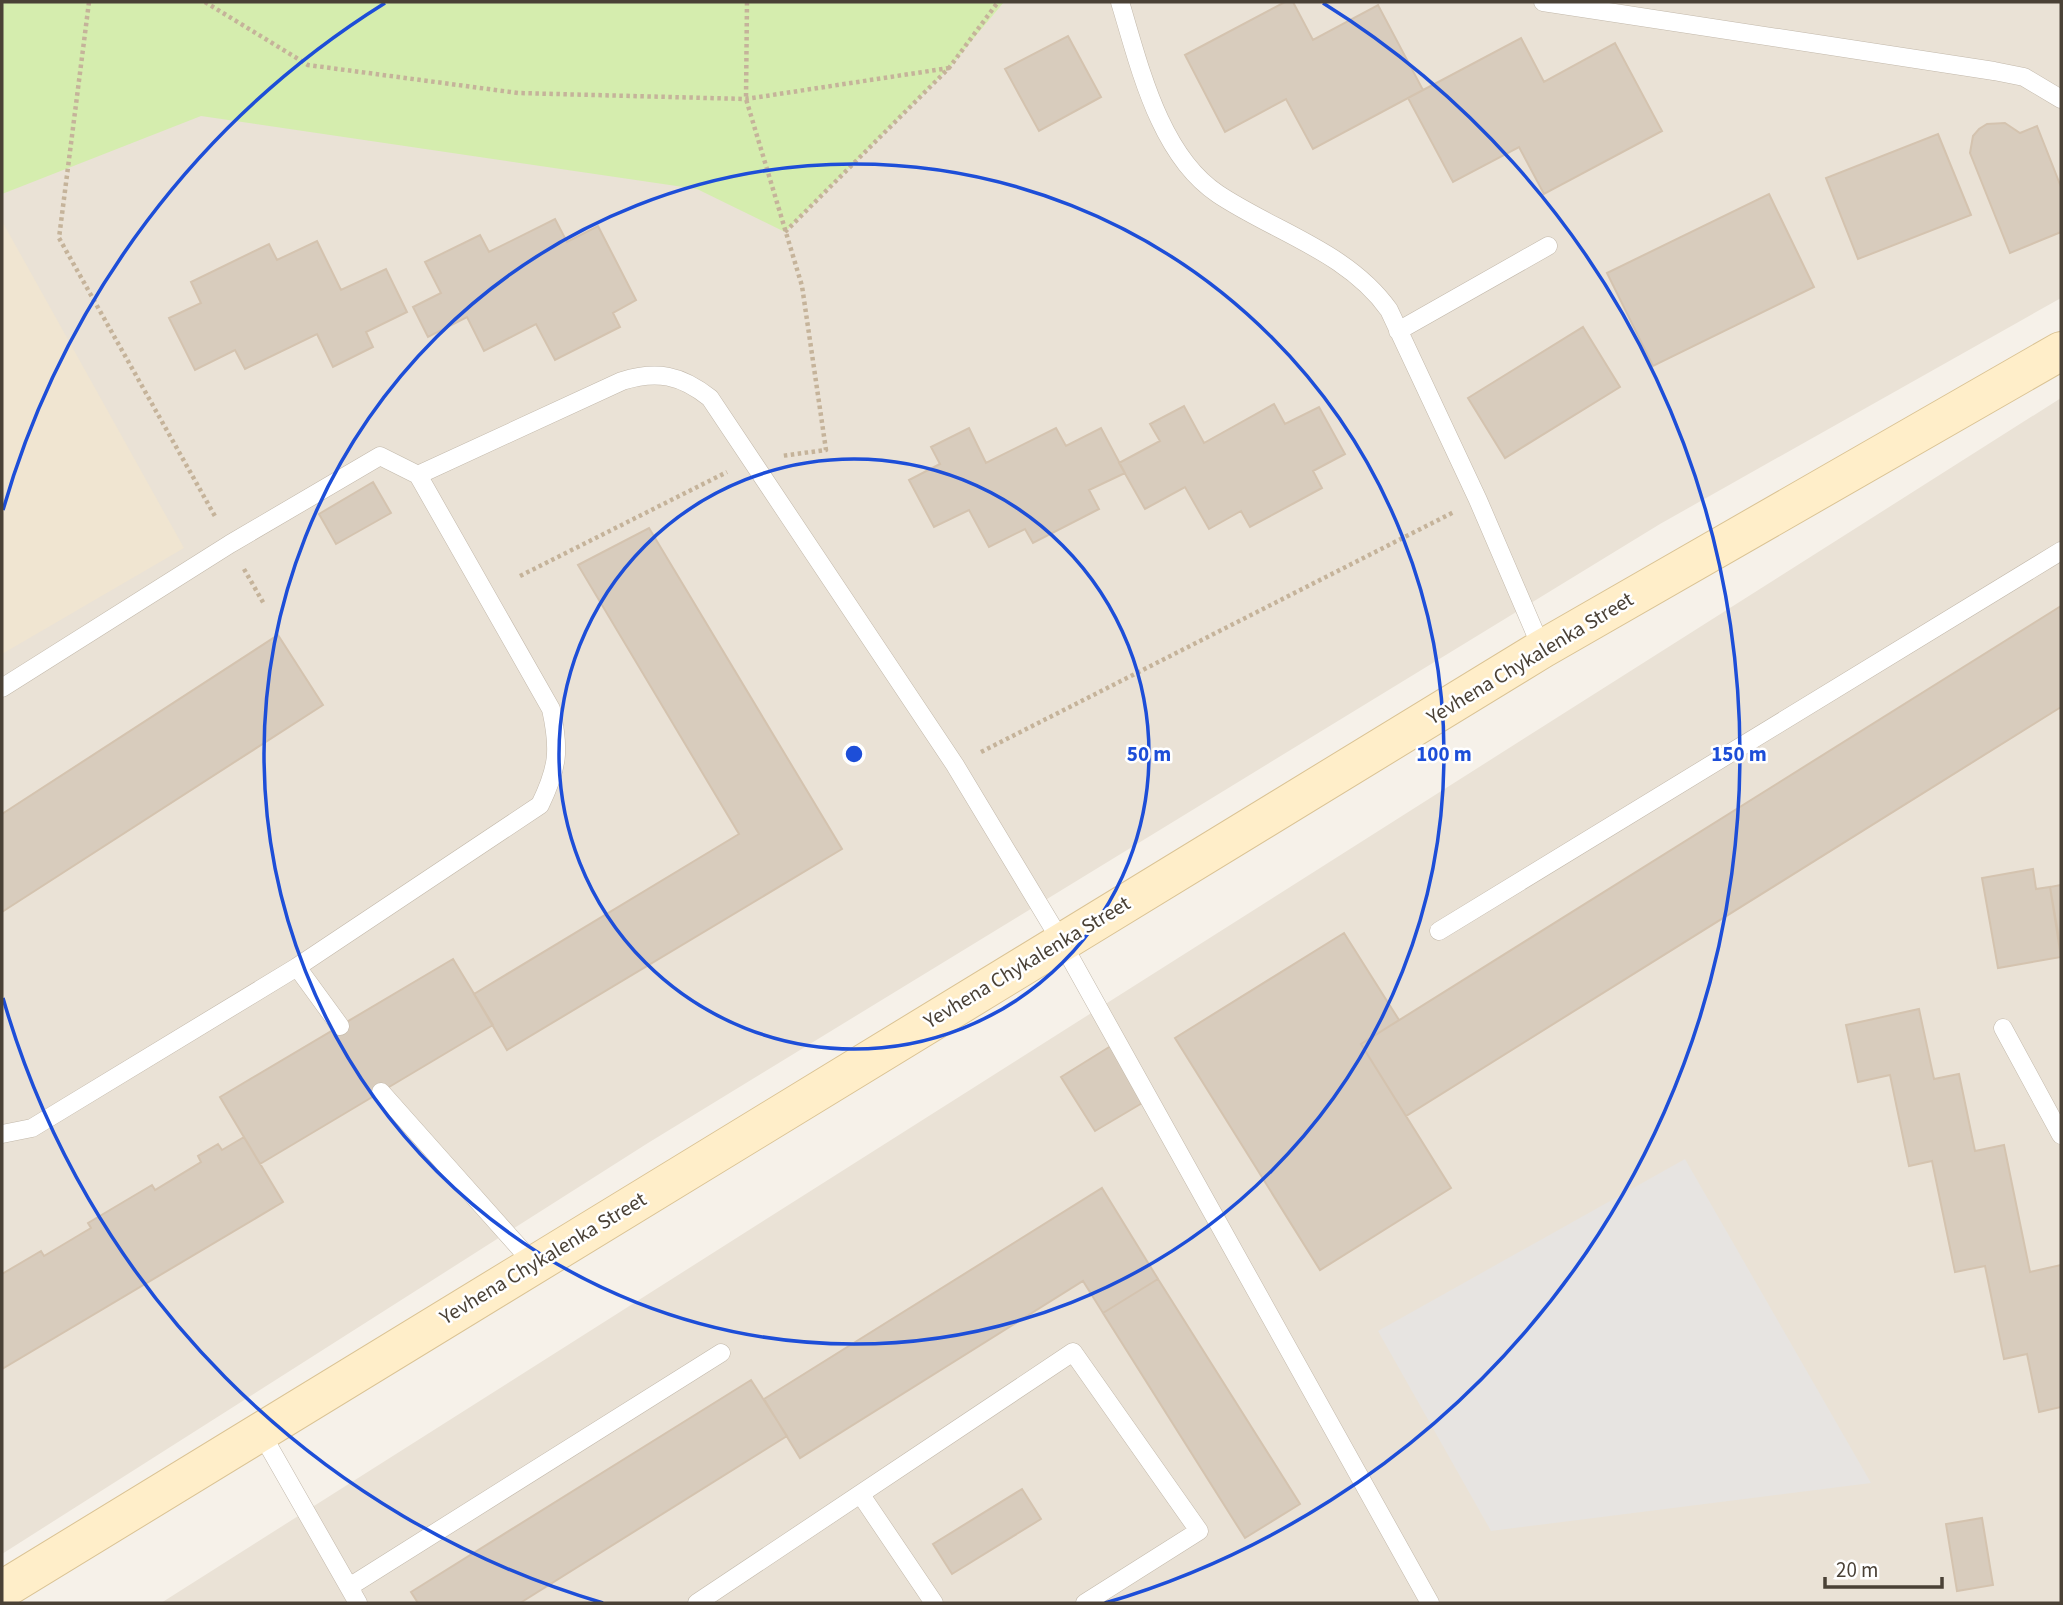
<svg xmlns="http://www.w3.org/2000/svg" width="2063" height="1605" viewBox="0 0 2063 1605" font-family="'Source Sans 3',sans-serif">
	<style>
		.residential { fill: #eae2d6 }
		.education { fill: #f0e5d1 }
		.green { fill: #d5edae }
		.parking { fill: #e7e4e1 }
		.building { fill: #d8ccbd; stroke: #d4c3af; stroke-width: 2 }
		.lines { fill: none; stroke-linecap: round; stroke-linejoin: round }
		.service-casing { stroke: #c2b8aa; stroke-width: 19 }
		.secondary-casing { stroke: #dac394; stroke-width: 40 }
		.path { stroke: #c5b39a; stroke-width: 4.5; stroke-dasharray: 3.5 3.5; stroke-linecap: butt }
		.service { stroke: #fff; stroke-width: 18 }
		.secondary { stroke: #ffeec9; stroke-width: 38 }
		.ring { fill: none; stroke: #1d4ed8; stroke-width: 3.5 }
		.labels { text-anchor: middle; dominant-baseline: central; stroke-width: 5; stroke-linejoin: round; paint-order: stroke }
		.street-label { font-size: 21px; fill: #4a4136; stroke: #fff }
		.centre { fill: #1d4ed8; stroke: #fff; stroke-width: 3.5 }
		.ring-label { font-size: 21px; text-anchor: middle; font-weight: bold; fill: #1d4ed8; stroke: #fff; stroke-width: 5; stroke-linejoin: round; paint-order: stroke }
	</style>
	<rect width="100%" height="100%" fill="#f6f1e9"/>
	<path class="residential" d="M2 2H2061V298L1660 524 648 1143 2 1554Z
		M2061 398V1603H161Z"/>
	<path class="education" d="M2 221 184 548 2 654Z"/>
	<path class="green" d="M2 2H1004L949 68 785 232 697 189 201 116 2 194Z"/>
	<path class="parking" d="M1685 1159 1871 1483 1491 1531 1378 1331Z"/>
	<path class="building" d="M1285 2H1293L1313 40 1378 5 1423 90 1313 149 1286 99 1225 132 1185 55Z
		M1068 36 1101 97 1039 131 1005 69Z
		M1521 38 1544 82 1615 43 1662 131 1544 194 1519 147 1453 182 1408 98Z
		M2005 123 2020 133 2037 126 2061 187V232L2010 253 1970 153 1973 136 1979 129 1987 124Z
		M1938 134 1971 215 1858 259 1826 178Z
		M1769 194 1814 287 1653 366 1607 273Z
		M555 219 567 242 598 226 636 300 613 313 620 327 555 360 536 324 484 351 467 317 428 337 413 307 441 293 425 262 480 235 489 252Z
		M317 241 341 290 386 269 407 312 366 332 373 347 333 367 317 334 245 369 235 350 195 370 169 318 201 303 191 282 269 244 277 260Z
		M1583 327 1620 387 1505 458 1468 398Z
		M1274 404 1285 424 1319 407 1345 454 1313 471 1322 488 1250 527 1241 511 1209 529 1185 487 1145 509 1119 463 1160 441 1150 424 1184 406 1204 443Z
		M969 428 986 463 1056 428 1066 446 1101 428 1125 473 1089 490 1099 509 1033 543 1025 529 989 547 969 510 934 527 909 480 940 464 931 447Z
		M373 482 391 513 336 544 319 514Z
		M649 528 842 849 507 1050 474 994 739 834 578 565Z
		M2061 606V707L1406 1116 1361 1044Z
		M278 635 323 705 2 912V814Z
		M2033 869 2036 889 2050 887 2061 957 1998 968 1982 878Z
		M2061 885V950L2050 887Z
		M1344 933 1399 1020 1361 1044 1451 1188 1320 1270 1175 1038Z
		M453 959 493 1025 260 1164 220 1097Z
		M1919 1009 1934 1079 1959 1074 1975 1151 2004 1145 2030 1272 2061 1265V1407L2039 1412 2027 1354 2004 1359 1985 1266 1955 1272 1932 1161 1909 1166 1890 1075 1858 1082 1846 1025Z
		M1114 1044 1149 1099 1095 1131 1061 1077Z
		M244 1137 283 1202 2 1369V1274L41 1251 44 1256 91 1228 88 1223 152 1185 155 1190 201 1162 198 1156 218 1144 222 1150Z
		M1102 1188 1158 1279 1103 1313 1083 1281 800 1458 764 1399Z
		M1158 1279 1300 1504 1245 1538 1103 1313Z
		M751 1380 787 1436 520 1603H418L411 1592Z
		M1022 1489 1041 1519 952 1574 933 1544Z
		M1982 1518 1993 1585 1957 1591 1946 1524Z"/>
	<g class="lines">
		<defs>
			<path id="service" d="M1120 2C1139 64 1159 155 1218 194 1275 232 1348 252 1389 310L1478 500 1542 649
				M1543 2 1994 71 2024 77 2061 99
				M1398 331 1548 246
				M418 475 622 381C657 370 681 375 710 398L955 765 1061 941 1430 1603
				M2 688 230 544 380 456 418 475 551 709C560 750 558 768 540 805L297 967 32 1128 2 1134
				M1439 931 2061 551
				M297 967 340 1026
				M2003 1028 2061 1135
				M381 1092 534 1264
				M260 1431 358 1603
				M861 1495 934 1603
				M349 1587 721 1353
				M697 1603 1073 1352 1199 1531 1085 1603"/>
			<path id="secondary" d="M2 1590 1542 649 2061 351"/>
		</defs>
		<use href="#service" class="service-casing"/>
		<use href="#secondary" class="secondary-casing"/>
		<path class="path" d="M89 2 59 238 216 518
			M205 2 308 65 518 93 746 99 949 68
			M747 2 746 99 802 286 826 450 781 456
			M785 232 949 68 998 2
			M244 569 264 604
			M520 576 727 472
			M981 752 1454 512"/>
		<use href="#service" class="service"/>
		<use href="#secondary" class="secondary"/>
	</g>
	<g class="ring">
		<circle cx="854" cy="754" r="295"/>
		<circle cx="854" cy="754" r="590"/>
		<path d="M603 1603A885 885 0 0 1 3 998M3 510A885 885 0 0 1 385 3M1323 3A885 885 0 0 1 1105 1603"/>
	</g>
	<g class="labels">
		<g class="street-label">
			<text transform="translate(1530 658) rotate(-31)">Yevhena Chykalenka Street</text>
			<text transform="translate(1027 962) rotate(-31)">Yevhena Chykalenka Street</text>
			<text transform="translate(543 1258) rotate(-31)">Yevhena Chykalenka Street</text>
		</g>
	</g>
	<circle cx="854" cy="754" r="10" class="centre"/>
	<g class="ring-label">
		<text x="1149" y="761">50 m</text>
		<text x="1444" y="761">100 m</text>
		<text x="1739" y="761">150 m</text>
	</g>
	<rect width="2063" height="1605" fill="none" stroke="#4a4136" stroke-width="7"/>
	<path d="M1825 1577v10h117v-10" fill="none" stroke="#4a4136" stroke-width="3.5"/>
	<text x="1836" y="1577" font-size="21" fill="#4a4136" stroke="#ffffff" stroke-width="5" paint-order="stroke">20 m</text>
</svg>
